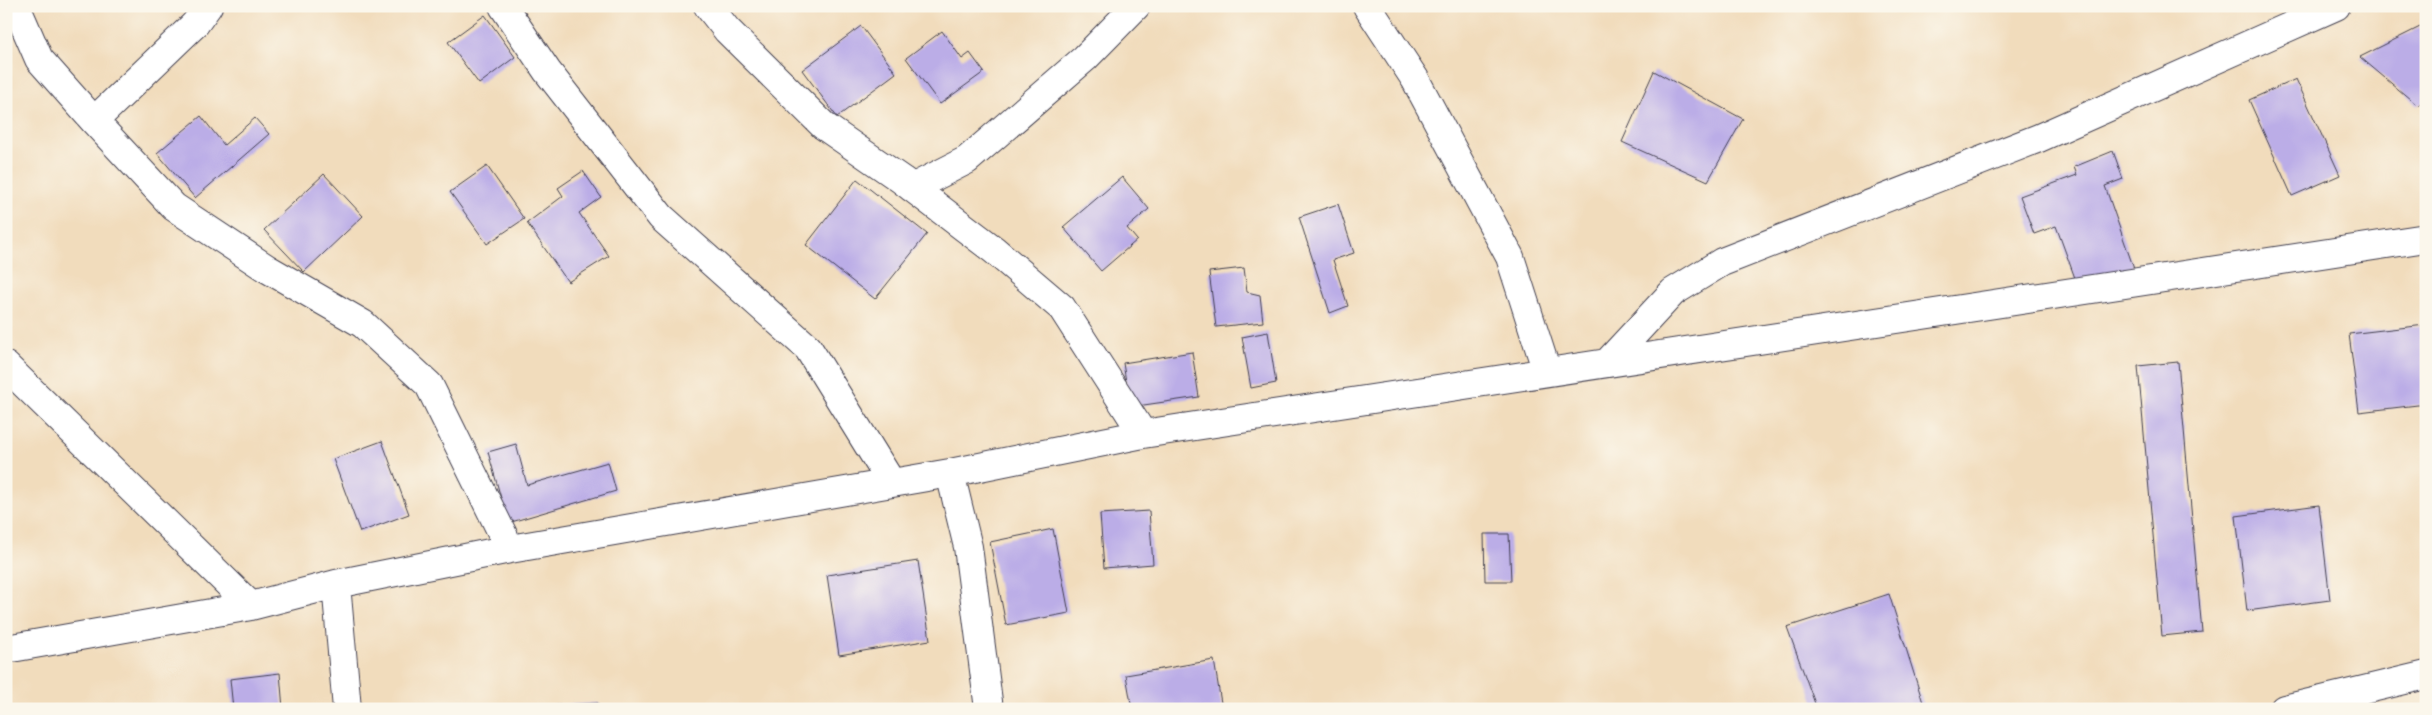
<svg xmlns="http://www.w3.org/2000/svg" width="2432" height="715" viewBox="0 0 2432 715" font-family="Mali,sans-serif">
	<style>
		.building { fill: #bbade7 }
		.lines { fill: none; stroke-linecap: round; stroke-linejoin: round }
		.minor-casing { stroke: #413e4e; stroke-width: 30 }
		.minor { stroke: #fff; stroke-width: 28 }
	</style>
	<rect width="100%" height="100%" fill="#fbf7ec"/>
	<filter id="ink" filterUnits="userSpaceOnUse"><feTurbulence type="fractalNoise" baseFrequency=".02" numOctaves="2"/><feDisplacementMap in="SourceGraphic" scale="10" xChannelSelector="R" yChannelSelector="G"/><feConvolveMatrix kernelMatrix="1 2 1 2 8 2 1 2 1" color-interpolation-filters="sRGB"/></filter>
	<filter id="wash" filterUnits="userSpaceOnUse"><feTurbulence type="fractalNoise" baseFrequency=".0096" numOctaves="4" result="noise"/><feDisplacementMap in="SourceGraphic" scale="20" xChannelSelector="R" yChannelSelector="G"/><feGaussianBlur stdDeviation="1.12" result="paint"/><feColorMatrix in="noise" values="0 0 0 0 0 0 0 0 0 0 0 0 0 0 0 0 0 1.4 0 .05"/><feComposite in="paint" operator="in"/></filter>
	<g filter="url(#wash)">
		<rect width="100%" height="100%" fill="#f1dcbc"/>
		<g id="blocks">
			<path class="building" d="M485 15 515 57 479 84 448 42Z
				M2426 24V102L2417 105 2360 57Z
				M861 26 896 73 837 117 802 70Z
				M942 31 962 59 970 53 984 72 940 104 906 58Z
				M1654 71 1743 119 1708 181 1622 142Z
				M2296 79 2340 175 2292 196 2249 100Z
				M201 116 224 145 255 118 269 134 195 198 157 153Z
				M2113 151 2123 179 2105 186 2134 269 2079 289 2056 226 2034 234 2020 196 2077 175 2074 167Z
				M487 166 524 219 487 244 450 192Z
				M583 171 601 197 579 213 609 256 568 282 527 223 563 196 558 188Z
				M324 174 363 216 304 272 264 230Z
				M1122 177 1149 209 1127 228 1137 240 1101 271 1063 227Z
				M857 179 927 234 875 299 806 245Z
				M1338 204 1354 253 1333 260 1348 306 1330 313 1299 217Z
				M1244 268 1247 292 1260 295 1263 322 1216 327 1209 272Z
				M2425 325 2426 404 2359 412 2349 334Z
				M1268 332 1276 383 1251 388 1242 337Z
				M1192 352 1199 397 1130 407 1123 363Z
				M2178 362 2202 632 2162 636 2138 366Z
				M382 441 409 514 360 532 333 459Z
				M516 444 527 485 608 462 616 491 508 523 488 452Z
				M2319 505 2330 600 2247 611 2236 516Z
				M1149 511 1153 564 1104 568 1100 514Z
				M1053 529 1069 613 1006 625 990 542Z
				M1484 534H1509L1511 581H1485Z
				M918 561 930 640 839 655 827 575Z
				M1889 594 1925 709H1817L1787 627Z
				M1214 660 1222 709H1132L1126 675Z
				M280 673 283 709H233L230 679Z
				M598 703V709H546V706Z"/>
		</g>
	</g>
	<g filter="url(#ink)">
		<use href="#blocks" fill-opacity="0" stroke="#413e4e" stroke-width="1"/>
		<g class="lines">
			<defs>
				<path id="minor" d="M16 6 39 59 94 121
					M208 6 195 24 94 121 174 207 266 268 363 324 429 385 510 549
					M503 6 547 71 661 217 808 348 891 482
					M708 6 727 30 824 126 902 180 994 250 1062 308 1143 434
					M1367 6 1415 79 1510 257 1547 372
					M912 188 967 160 1085 58 1136 6
					M1607 363 1673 292 1722 262 2039 138 2336 6
					M6 366 251 606
					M950 473 968 547 989 709
					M336 584 347 709
					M6 649 251 606 336 584 510 549 950 473 1143 434 2426 238
					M2284 709 2426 675"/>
			</defs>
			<use href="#minor" class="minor-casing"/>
			<use href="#minor" class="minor"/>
		</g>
	</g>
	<rect width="2432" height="715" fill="none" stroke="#fbf7ec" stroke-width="25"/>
</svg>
